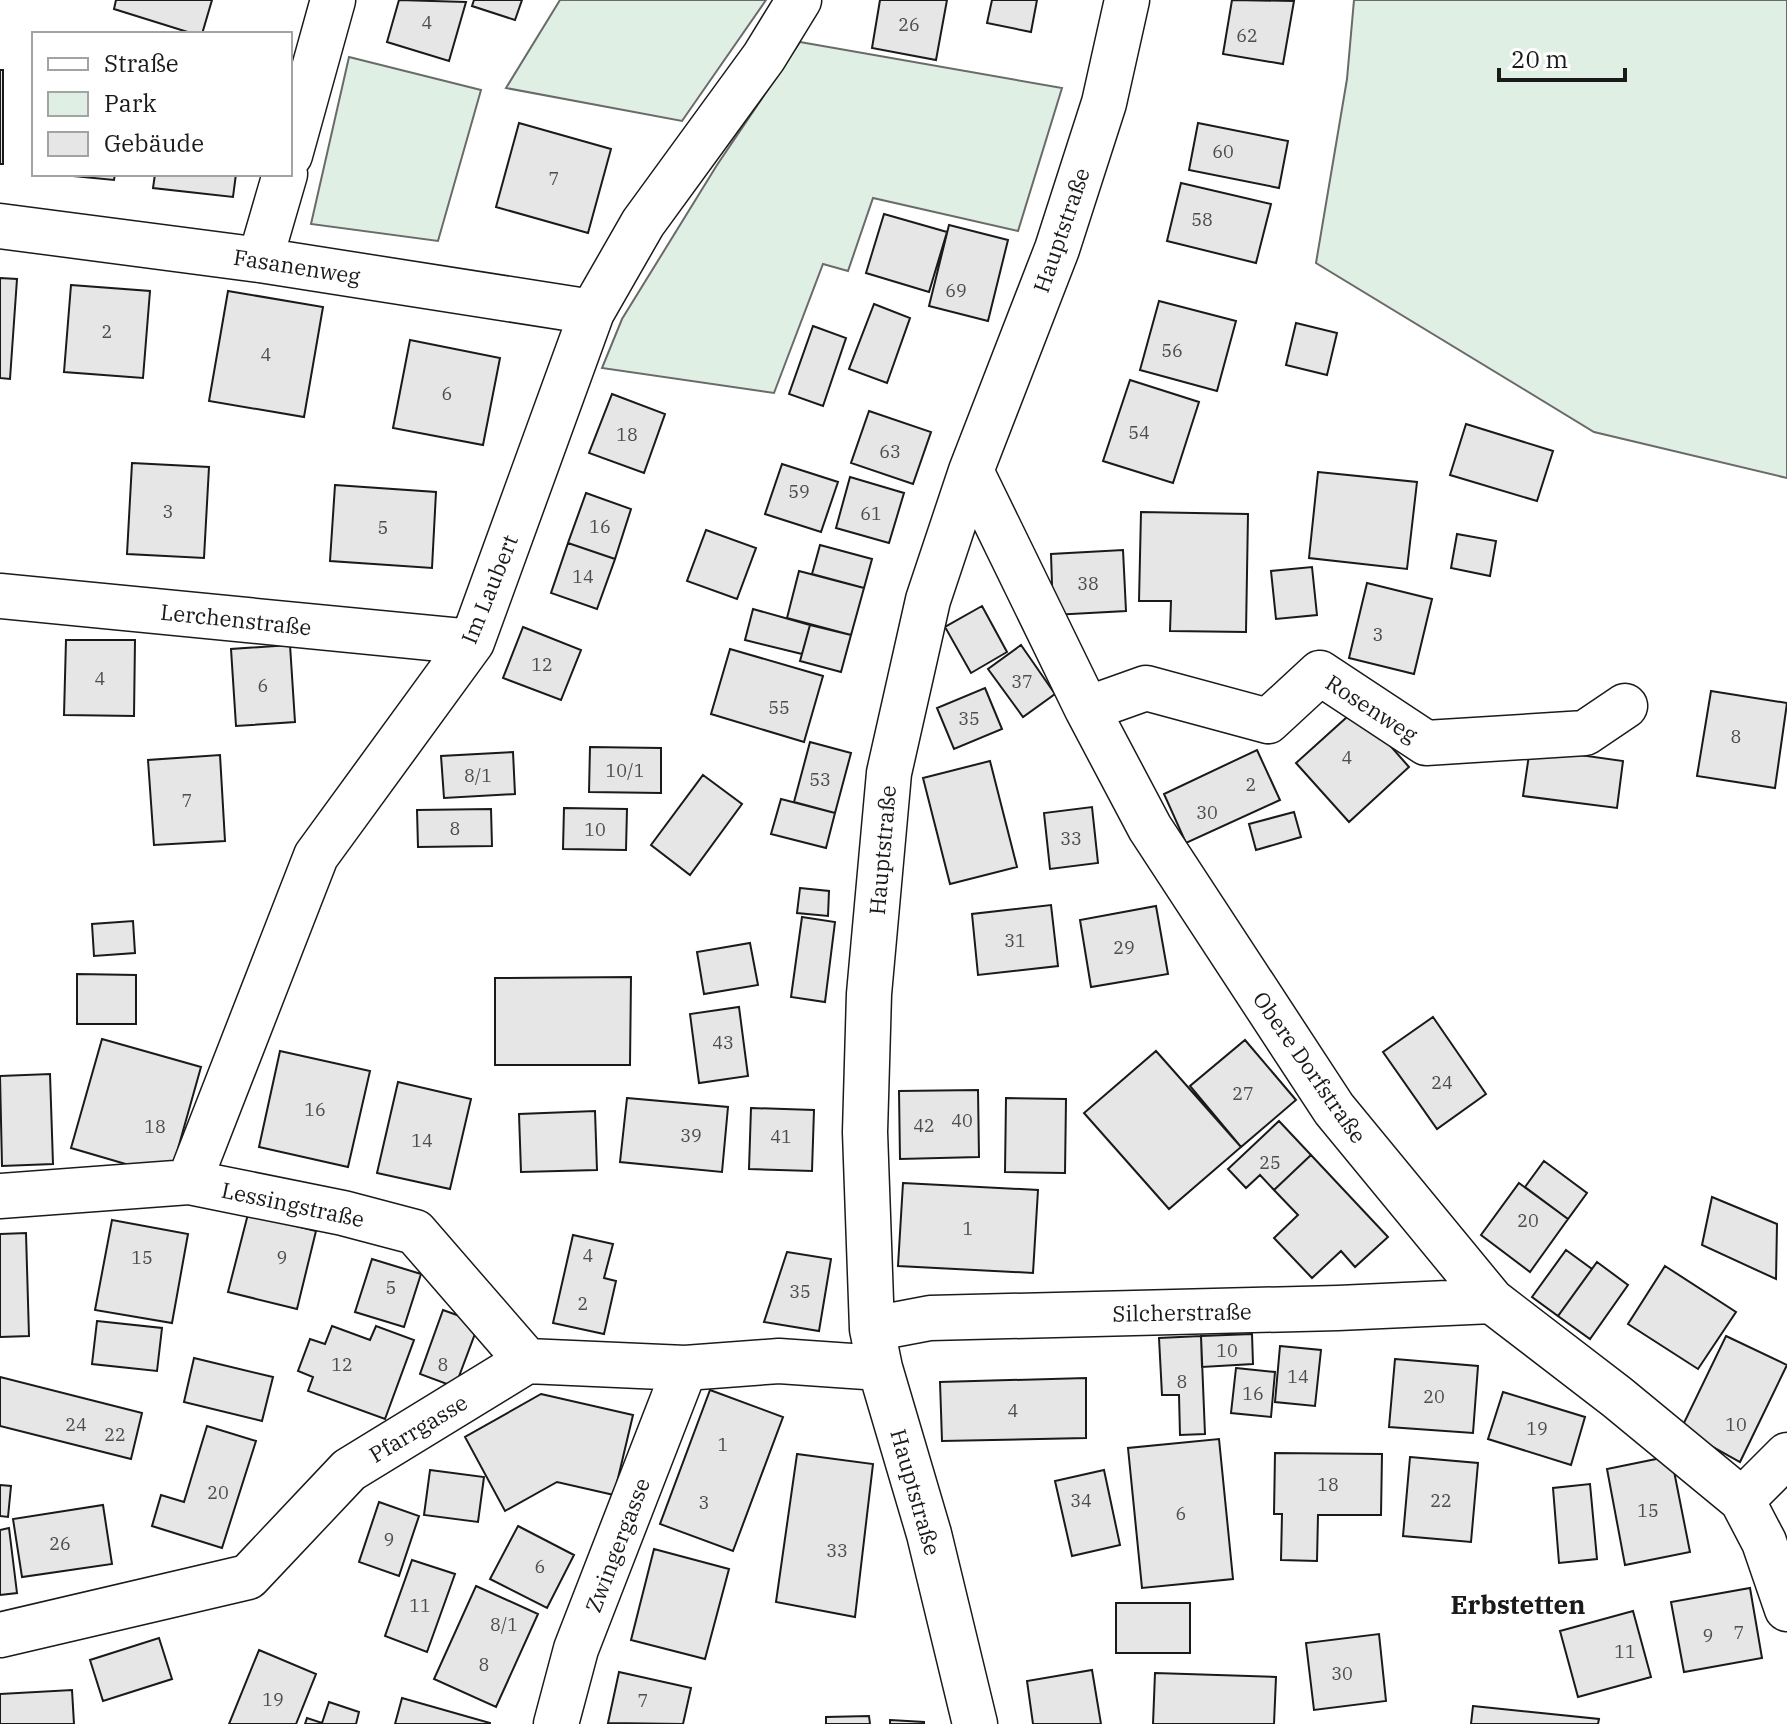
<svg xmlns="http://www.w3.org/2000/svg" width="1787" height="1724" viewBox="0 0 1787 1724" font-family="'IBM Plex Serif',serif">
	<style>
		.green { fill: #e0efe3; stroke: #6a6a6a; stroke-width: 2 }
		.building { fill: #e6e6e6; stroke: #1a1a1a; stroke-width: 2 }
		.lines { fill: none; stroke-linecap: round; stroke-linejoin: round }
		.minor-casing { stroke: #1a1a1a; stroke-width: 47 }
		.minor { stroke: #fff; stroke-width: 44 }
		.labels { text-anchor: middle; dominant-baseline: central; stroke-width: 6; stroke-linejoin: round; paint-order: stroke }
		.number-label { font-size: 18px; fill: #4d4d4d }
		.street-label { font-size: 22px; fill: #1a1a1a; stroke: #fff }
		.quarter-label { font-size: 26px; font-weight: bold; fill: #1a1a1a; stroke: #fff }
	</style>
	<rect width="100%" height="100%" fill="#fff"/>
	<path class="green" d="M560 0H766L682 121 506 88Z
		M1354 0H1787V478L1594 432 1316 263 1347 79Z
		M800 42 1062 88 1018 231 873 198 848 271 823 264 774 393 602 368 622 319 717 165Z
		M349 57 481 90 438 241 311 224Z"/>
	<path class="building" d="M116 0H212L202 34H194L114 9Z
		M399 0 466 2 449 61 387 42Z
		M474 0H522L515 20 472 6Z
		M880 0H947L936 60 872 48Z
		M992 0H1037L1031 32 987 23Z
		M1232 0 1294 1 1283 64 1223 54Z
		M0 70H3V164H0Z
		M519 123 611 149 588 233 496 207Z
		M1198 123 1288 141 1279 188 1189 170Z
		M52 174H115L114 180Z
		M155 174H236L233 197 153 188Z
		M1181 183 1271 204 1256 263 1167 241Z
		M884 214 947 232 929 292 866 273Z
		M949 225 1008 240 988 321 929 306Z
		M0 278 17 279 10 379 0 378Z
		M71 285 150 291 143 378 64 372Z
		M228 291 323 307 304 417 209 401Z
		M1159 301 1236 321 1217 391 1140 370Z
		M874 304 910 318 887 383 849 369Z
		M1296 323 1337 333 1327 375 1286 365Z
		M813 326 846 338 823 406 789 394Z
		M410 340 500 358 483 445 393 428Z
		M1130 380 1199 402 1173 483 1103 461Z
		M612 394 665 414 644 473 589 453Z
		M869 411 931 432 913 484 851 463Z
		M1466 424 1553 451 1537 501 1450 475Z
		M132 463 209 467 204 558 127 554Z
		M782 464 838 482 821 532 765 514Z
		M1318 472 1417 482 1407 569 1309 558Z
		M850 477 904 493 889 543 836 528Z
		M335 485 436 492 432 568 330 561Z
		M586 493 631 509 615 559 568 543Z
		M1141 512 1248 514 1246 632 1170 631 1171 601H1139Z
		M706 530 756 548 737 599 687 581Z
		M1457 534 1496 541 1490 576 1451 568Z
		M568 543 615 559 597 609 551 593Z
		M820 545 872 559 864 588 812 574Z
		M1123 550 1126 611 1053 615 1051 554Z
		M1312 567 1317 615 1276 619 1271 571Z
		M799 571 864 588 851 635 787 618Z
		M1367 583 1432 599 1414 674 1349 658Z
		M982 606 1007 652 971 673 945 627Z
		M753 609 810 625 802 654 745 640Z
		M810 625 851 635 841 672 800 661Z
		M523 627 581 650 561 700 503 678Z
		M66 640H135L134 716 64 715Z
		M290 645 295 722 236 726 231 649Z
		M1021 645 1055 694 1023 717 988 669Z
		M730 649 823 676 804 742 711 714Z
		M985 688 1002 729 954 749 937 708Z
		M1711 691 1787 703 1775 788 1697 776Z
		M1357 708 1409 767 1349 822 1296 763Z
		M810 742 851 753 835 813 794 802Z
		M590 747 661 748V793L589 792Z
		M1530 748 1623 761 1617 808 1523 796Z
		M1257 750 1280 800 1186 843 1164 794Z
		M513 752 515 794 444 798 441 756Z
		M220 755 225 841 154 845 148 760Z
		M990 761 1017 867 950 884 923 778Z
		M703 775 742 804 690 875 651 845Z
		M781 799 835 813 826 848 771 834Z
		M1092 807 1098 863 1050 869 1044 813Z
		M564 808 627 809 626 850 563 849Z
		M491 809 492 846 418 847 417 810Z
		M1294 812 1301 837 1256 850 1249 824Z
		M800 888 829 891 828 916 797 913Z
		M1051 905 1058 966 978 975 972 914Z
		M1156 906 1168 974 1091 987 1080 920Z
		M802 917 835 922 825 1002 791 997Z
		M133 921 135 953 94 956 92 924Z
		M750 943 758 985 704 994 697 952Z
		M77 974 136 975V1024H77Z
		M631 977 630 1065H495V978Z
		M739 1007 748 1076 699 1083 690 1014Z
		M1433 1017 1486 1094 1437 1129 1383 1052Z
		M102 1039 201 1067 170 1177 71 1148Z
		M1245 1040 1296 1100 1241 1147 1190 1086Z
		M280 1051 370 1071 348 1167 259 1147Z
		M1156 1051 1241 1147 1169 1209 1084 1113Z
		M50 1074 53 1164 2 1166 0 1076Z
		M398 1082 471 1099 450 1189 377 1173Z
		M978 1090 979 1157 900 1159 899 1091Z
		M627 1098 728 1107 722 1172 620 1162Z
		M1006 1098 1066 1099 1065 1173 1005 1172Z
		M751 1108 814 1110 812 1171 749 1169Z
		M595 1111 597 1170 521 1172 519 1114Z
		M1279 1121 1311 1155 1274 1190 1260 1175 1246 1188 1228 1169Z
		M1311 1155 1388 1237 1355 1267 1341 1251 1312 1278 1274 1238 1298 1215 1274 1190Z
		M1544 1161 1587 1193 1568 1219 1525 1187Z
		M903 1183 1038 1190 1033 1273 898 1266Z
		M1519 1183 1568 1219 1530 1272 1481 1235Z
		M1712 1197 1777 1224 1776 1279 1702 1245Z
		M248 1214 316 1231 297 1309 228 1292Z
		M112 1220 188 1234 172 1323 95 1310Z
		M26 1233 29 1336 0 1337V1234Z
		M573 1235 613 1244 604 1278 616 1281 604 1334 553 1323Z
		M1566 1250 1592 1269 1558 1316 1532 1297Z
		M787 1252 831 1259 819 1331 764 1322Z
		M372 1259 421 1274 404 1327 355 1312Z
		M1597 1262 1628 1285 1590 1339 1558 1316Z
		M1665 1266 1736 1312 1698 1369 1628 1324Z
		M443 1310 479 1323 455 1387 420 1374Z
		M97 1321 162 1328 157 1371 92 1364Z
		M332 1326 370 1340 376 1326 414 1340 385 1419 308 1391 313 1377 298 1371 310 1339 325 1344Z
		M1252 1334 1253 1364 1202 1367 1201 1336Z
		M1201 1336 1205 1434 1180 1435 1179 1395H1162L1159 1338Z
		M1726 1336 1787 1365 1740 1462 1681 1429Z
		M1280 1346 1321 1350 1315 1406 1275 1402Z
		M194 1358 273 1377 262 1421 184 1402Z
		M1395 1359 1478 1366 1473 1433 1389 1427Z
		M1236 1368 1275 1372 1271 1417 1231 1413Z
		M0 1377 142 1413 131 1459 0 1426Z
		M1086 1378V1438L942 1441 940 1382Z
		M710 1390 783 1417 733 1551 660 1524Z
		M1503 1392 1585 1417 1571 1465 1488 1439Z
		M541 1394 633 1415 614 1495 557 1482 505 1511 465 1437Z
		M207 1426 256 1441 222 1548 152 1526 161 1495 184 1502Z
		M1219 1439 1233 1579 1142 1588 1128 1448Z
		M1275 1453 1382 1454 1381 1515H1318L1317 1561 1281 1560 1282 1514H1274Z
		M797 1454 873 1464 855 1617 776 1602Z
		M1671 1456 1690 1552 1625 1565 1607 1469Z
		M1410 1457 1478 1463 1471 1542 1403 1536Z
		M430 1470 484 1477 478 1522 424 1515Z
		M1104 1470 1120 1545 1072 1556 1055 1481Z
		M1590 1484 1597 1559 1559 1563 1553 1488Z
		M0 1485 11 1486 8 1517 0 1516Z
		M379 1502 419 1516 399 1576 359 1562Z
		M103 1505 112 1564 22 1577 13 1519Z
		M518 1526 574 1555 547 1608 490 1579Z
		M9 1528 17 1593 0 1595V1530Z
		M654 1549 729 1569 705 1659 631 1640Z
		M412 1560 455 1574 427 1652 385 1636Z
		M476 1586 538 1614 496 1707 434 1679Z
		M1750 1588 1762 1658 1684 1672 1671 1602Z
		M1116 1603H1190V1653H1116Z
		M1633 1611 1651 1677 1578 1697 1560 1631Z
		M1379 1634 1386 1701 1314 1710 1306 1643Z
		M159 1638 172 1679 103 1701 90 1660Z
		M259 1650 316 1674 296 1724H229Z
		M1092 1670 1101 1724H1033L1027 1681Z
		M619 1672 691 1688 683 1724 608 1723Z
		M1155 1673 1276 1677 1274 1724H1153Z
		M72 1690 74 1724H0V1694Z
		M402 1698 490 1723V1724H395Z
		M329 1702 359 1712 356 1724H305L307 1718 322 1723Z
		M1473 1706 1599 1719 1598 1724H1471Z
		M869 1716 870 1724H826V1717Z
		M890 1720 924 1722V1724H890Z"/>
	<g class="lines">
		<defs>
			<path id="minor" d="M290 155 333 0
				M0 226 260 260 592 312
				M260 260 285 174
				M971 471 1087 709 1150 828 1334 1109 1492 1301 1617 1397 1742 1500 1764 1542 1787 1609
				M0 596 472 642
				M1087 709 1146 688 1268 721 1320 673 1426 743 1585 733 1625 706
				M189 1182 316 856 472 642 592 312 643 223 764 57 799 0
				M0 1196 189 1182 343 1213 415 1232 527 1361
				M872 1329 930 1318 1338 1308 1492 1301
				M1742 1500 1787 1455
				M0 1635 248 1577 349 1470 527 1361 685 1368 779 1361 880 1368
				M556 1724 576 1649 685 1368
				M975 1724 929 1534 880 1368 872 1329 865 1132 869 994 889 773 928 600 971 471 1057 249 1104 103 1127 0"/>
		</defs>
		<use href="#minor" class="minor-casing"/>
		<use href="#minor" class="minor"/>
	</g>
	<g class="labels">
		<g class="number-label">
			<text x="427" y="22">4</text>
			<text x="909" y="24">26</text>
			<text x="1247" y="35">62</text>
			<text x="1223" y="151">60</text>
			<text x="554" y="178">7</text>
			<text x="1202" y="219">58</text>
			<text x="956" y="290">69</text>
			<text x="107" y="331">2</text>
			<text x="1172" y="350">56</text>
			<text x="266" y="354">4</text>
			<text x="447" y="393">6</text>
			<text x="1139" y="432">54</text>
			<text x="627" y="434">18</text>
			<text x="890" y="451">63</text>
			<text x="799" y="491">59</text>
			<text x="168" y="511">3</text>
			<text x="871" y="513">61</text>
			<text x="600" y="526">16</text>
			<text x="383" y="527">5</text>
			<text x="583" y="576">14</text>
			<text x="1088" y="583">38</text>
			<text x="1378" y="634">3</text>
			<text x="542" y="664">12</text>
			<text x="100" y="678">4</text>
			<text x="1022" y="681">37</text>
			<text x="263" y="685">6</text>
			<text x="779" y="707">55</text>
			<text x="969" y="718">35</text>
			<text x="1736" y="736">8</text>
			<text x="1347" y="757">4</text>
			<text x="625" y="770">10/1</text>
			<text x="478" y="775">8/1</text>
			<text x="820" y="779">53</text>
			<text x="1251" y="784">2</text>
			<text x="187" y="800">7</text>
			<text x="1207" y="812">30</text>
			<text x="455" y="828">8</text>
			<text x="595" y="829">10</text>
			<text x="1071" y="838">33</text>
			<text x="1015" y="940">31</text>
			<text x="1124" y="947">29</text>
			<text x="723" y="1042">43</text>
			<text x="1442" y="1082">24</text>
			<text x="1243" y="1093">27</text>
			<text x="315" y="1109">16</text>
			<text x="962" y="1120">40</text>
			<text x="924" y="1125">42</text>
			<text x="155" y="1126">18</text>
			<text x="691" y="1135">39</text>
			<text x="781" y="1136">41</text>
			<text x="422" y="1140">14</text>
			<text x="1270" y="1162">25</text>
			<text x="1528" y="1220">20</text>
			<text x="968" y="1228">1</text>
			<text x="588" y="1255">4</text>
			<text x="142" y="1257">15</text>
			<text x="282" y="1257">9</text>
			<text x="391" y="1287">5</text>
			<text x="800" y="1291">35</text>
			<text x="583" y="1303">2</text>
			<text x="1227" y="1350">10</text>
			<text x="342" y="1364">12</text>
			<text x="443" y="1364">8</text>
			<text x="1298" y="1376">14</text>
			<text x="1182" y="1381">8</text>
			<text x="1253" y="1393">16</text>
			<text x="1434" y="1396">20</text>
			<text x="1013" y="1410">4</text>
			<text x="76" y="1424">24</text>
			<text x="1736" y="1424">10</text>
			<text x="1537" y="1428">19</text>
			<text x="115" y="1434">22</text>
			<text x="723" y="1444">1</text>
			<text x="1328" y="1484">18</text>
			<text x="218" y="1492">20</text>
			<text x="1081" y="1500">34</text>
			<text x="1441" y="1500">22</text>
			<text x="704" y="1502">3</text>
			<text x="1648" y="1510">15</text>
			<text x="1181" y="1513">6</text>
			<text x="389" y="1539">9</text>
			<text x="60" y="1543">26</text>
			<text x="837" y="1550">33</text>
			<text x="540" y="1566">6</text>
			<text x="420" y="1605">11</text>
			<text x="504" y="1624">8/1</text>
			<text x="1739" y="1632">7</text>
			<text x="1708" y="1635">9</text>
			<text x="1625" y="1651">11</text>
			<text x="484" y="1664">8</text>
			<text x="1342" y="1673">30</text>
			<text x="273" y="1699">19</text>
			<text x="643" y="1700">7</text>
		</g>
		<g class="street-label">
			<text transform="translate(1061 230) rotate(-71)">Hauptstraße</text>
			<text transform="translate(297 266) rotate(9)">Fasanenweg</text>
			<text transform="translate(489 589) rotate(-68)">Im Laubert</text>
			<text transform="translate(236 619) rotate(6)">Lerchenstraße</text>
			<text transform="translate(1372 708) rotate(33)">Rosenweg</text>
			<text transform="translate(882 850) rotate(-85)">Hauptstraße</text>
			<text transform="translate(1310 1067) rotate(55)">Obere Dorfstraße</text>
			<text transform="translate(293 1204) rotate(12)">Lessingstraße</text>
			<text transform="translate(1182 1312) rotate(-1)">Silcherstraße</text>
			<text transform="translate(418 1428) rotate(-31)">Pfarrgasse</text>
			<text transform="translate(916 1492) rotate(74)">Hauptstraße</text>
			<text transform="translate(617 1545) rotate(-69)">Zwingergasse</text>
		</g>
		<g class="quarter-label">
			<text x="1518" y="1604">Erbstetten</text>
		</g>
	</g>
	<rect x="32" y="32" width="260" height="144" fill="#ffffff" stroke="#a3a3a3" stroke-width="2"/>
	<rect x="48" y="58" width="40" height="12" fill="#ffffff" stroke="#a3a3a3" stroke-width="2"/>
	<text x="104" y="72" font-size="24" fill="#1a1a1a">Straße</text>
	<rect x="48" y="92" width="40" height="24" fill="#e0efe3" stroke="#a3a3a3" stroke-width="2"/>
	<text x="104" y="112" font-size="24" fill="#1a1a1a">Park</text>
	<rect x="48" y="132" width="40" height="24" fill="#e6e6e6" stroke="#a3a3a3" stroke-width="2"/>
	<text x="104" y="152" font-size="24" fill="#1a1a1a">Gebäude</text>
	<path d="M1499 68v12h126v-12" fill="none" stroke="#1a1a1a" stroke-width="4"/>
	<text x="1511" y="68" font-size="24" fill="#1a1a1a" stroke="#ffffff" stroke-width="6" paint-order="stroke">20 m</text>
</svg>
